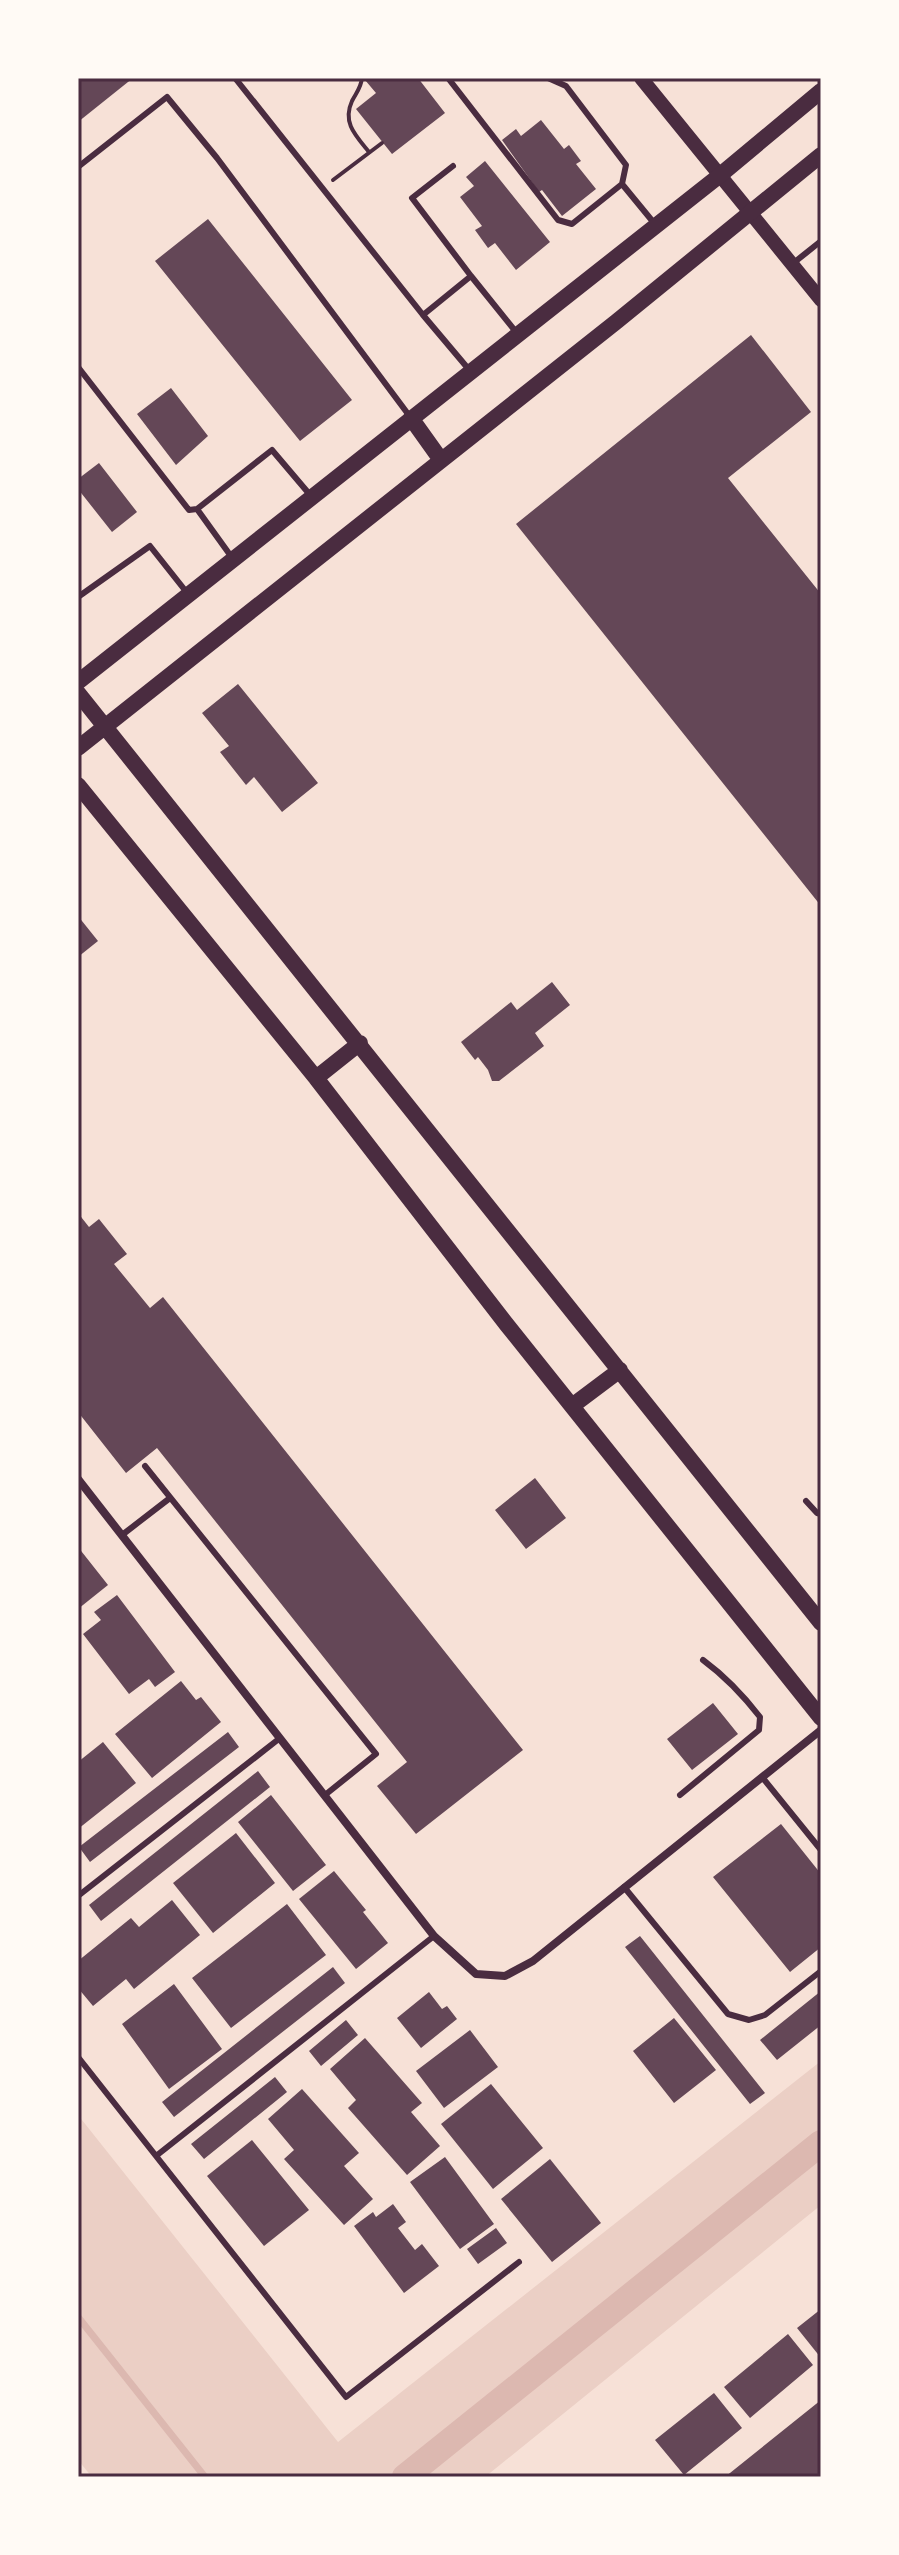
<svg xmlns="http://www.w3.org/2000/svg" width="899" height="2555" viewBox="0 0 899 2555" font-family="'Fira Sans Condensed',sans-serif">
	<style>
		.green { fill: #ebcfc5 }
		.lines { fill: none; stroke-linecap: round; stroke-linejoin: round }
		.stream { stroke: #dcb8b0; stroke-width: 7 }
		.canal { stroke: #dcb8b0; stroke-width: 26 }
		.building { fill: #644757 }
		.path { stroke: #4a2c40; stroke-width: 4 }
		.service { stroke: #4a2c40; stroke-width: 6 }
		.minor { stroke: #4a2c40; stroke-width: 8 }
		.tertiary { stroke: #4a2c40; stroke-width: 14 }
		.secondary { stroke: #4a2c40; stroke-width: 16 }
		.neatline { fill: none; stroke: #4a2c40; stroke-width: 3 }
	</style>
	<rect width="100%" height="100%" fill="#f7e1d7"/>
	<path class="green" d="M821 2061V2205L485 2477H92L78 2460V2115L338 2442Z"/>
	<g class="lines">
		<path class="stream" d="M78 2317 205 2477"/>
		<path class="canal" d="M405 2477 821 2143"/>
	</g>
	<path class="building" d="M78 78H133L78 122Z
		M367 78H418L445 113 392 154 356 109 376 93 365 80Z
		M541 120 564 149 569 145 581 161 576 164 596 189 562 216 542 190 539 192 502 140 516 129 521 136Z
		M485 161 550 242 516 270 495 243 488 248 475 230 482 226 460 197 474 186 466 177Z
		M208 219 352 400 300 441 155 261Z
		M751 335 811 412 728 478 821 594V906L516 524Z
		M171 388 208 436 176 465 137 414Z
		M99 463 137 512 112 532 78 489V479Z
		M238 684 318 783 282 812 254 777 246 785 220 752 229 746 202 713Z
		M78 916 98 941 78 957Z
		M552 982 570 1005 535 1033 544 1046 499 1081H492L488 1070 478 1057 475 1060 461 1042 511 1002 517 1010Z
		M78 1213 89 1227 99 1219 127 1254 114 1264 150 1308 163 1297 523 1750 416 1834 377 1786 407 1762 157 1448 126 1473 78 1412Z
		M535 1478 566 1518 526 1549 495 1510Z
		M78 1547 108 1585 78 1609Z
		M117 1595 175 1672 155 1687 149 1679 129 1694 83 1634 101 1620 94 1612Z
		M181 1681 196 1700 201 1697 221 1722 152 1778 115 1734Z
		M713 1703 738 1734 692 1770 667 1739Z
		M228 1732 239 1747 90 1862 79 1847Z
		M103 1742 136 1783 78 1829V1762Z
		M258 1771 270 1787 101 1921 89 1905Z
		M271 1795 326 1865 293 1891 238 1822Z
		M781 1824 821 1874V1947L790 1972 713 1877Z
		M236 1833 275 1883 213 1933 173 1883Z
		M334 1871 366 1910 363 1912 388 1943 356 1969 299 1899Z
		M172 1900 200 1935 134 1989 126 1979 93 2006 78 1988V1961L131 1918 139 1927Z
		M287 1904 326 1955 231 2028 192 1978Z
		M640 1936 765 2093 750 2104 625 1947Z
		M333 1967 345 1983 174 2117 162 2102Z
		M174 1984 222 2049 169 2089 122 2024Z
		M821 1991V2025L777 2060 760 2040Z
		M429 1992 442 2009 447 2006 457 2019 421 2048 397 2018Z
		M674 2018 716 2070 674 2103 633 2051Z
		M346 2020 358 2035 321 2066 309 2051Z
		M470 2030 498 2067 444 2108 416 2071Z
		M365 2038 422 2103 411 2112 440 2146 407 2175 348 2108 356 2100 330 2069Z
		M275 2077 287 2092 204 2159 191 2144Z
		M491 2084 543 2148 493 2189 441 2124Z
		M302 2089 359 2153 344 2166 373 2199 344 2225 284 2159 294 2150 268 2119Z
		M252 2140 309 2210 264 2246 207 2176Z
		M445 2157 494 2224 460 2249 410 2182Z
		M550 2159 601 2223 552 2262 501 2199Z
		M393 2204 406 2222 398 2228 415 2250 422 2244 439 2266 404 2293 354 2226 373 2212 376 2217Z
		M496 2228 507 2243 478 2264 467 2249Z
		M821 2309V2358L797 2328Z
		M788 2334 813 2365 750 2418 724 2387Z
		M714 2393 742 2428 684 2475 655 2440Z
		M821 2400V2477H725Z"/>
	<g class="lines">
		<path class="path" d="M362 78C361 88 356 93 352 101 342 123 356 136 369 152
			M333 180 382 143"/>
		<path class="service" d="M235 78 423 315 471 372
			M448 78 558 220 572 224 622 184
			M548 78 566 86 626 165 622 184 654 223
			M453 166 412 198 471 276
			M78 167 167 97 217 158 411 418
			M791 265 821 241
			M423 315 471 276 516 332
			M78 367 189 510 197 509
			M233 559 197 509 272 450 311 496
			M78 597 150 546 188 594
			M145 1466 376 1754 325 1795
			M806 1501 817 1513 821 1514
			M122 1535 170 1498
			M762 1777 821 1850
			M680 1795 759 1730 760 1717C743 1695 726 1677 703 1660
			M624 1887 728 2014 749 2020 765 2015 821 1971
			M78 1896 280 1738
			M78 2057 346 2397 519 2262
			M156 2156 434 1936"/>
		<path class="minor" d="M78 1479 434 1936 476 1974 505 1976 533 1961 821 1730"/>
		<path class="tertiary" d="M641 78 821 300"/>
		<path class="secondary" d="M411 418 441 460
			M78 682 719 176 821 91
			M78 693 821 1623
			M78 748 616 322 821 155
			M78 785 316 1078 507 1325 821 1718
			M316 1078 360 1043
			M572 1406 620 1370"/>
	</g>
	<rect width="899" height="2555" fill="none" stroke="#fffaf5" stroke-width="160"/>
	<rect x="80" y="80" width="739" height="2395" class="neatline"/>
</svg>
